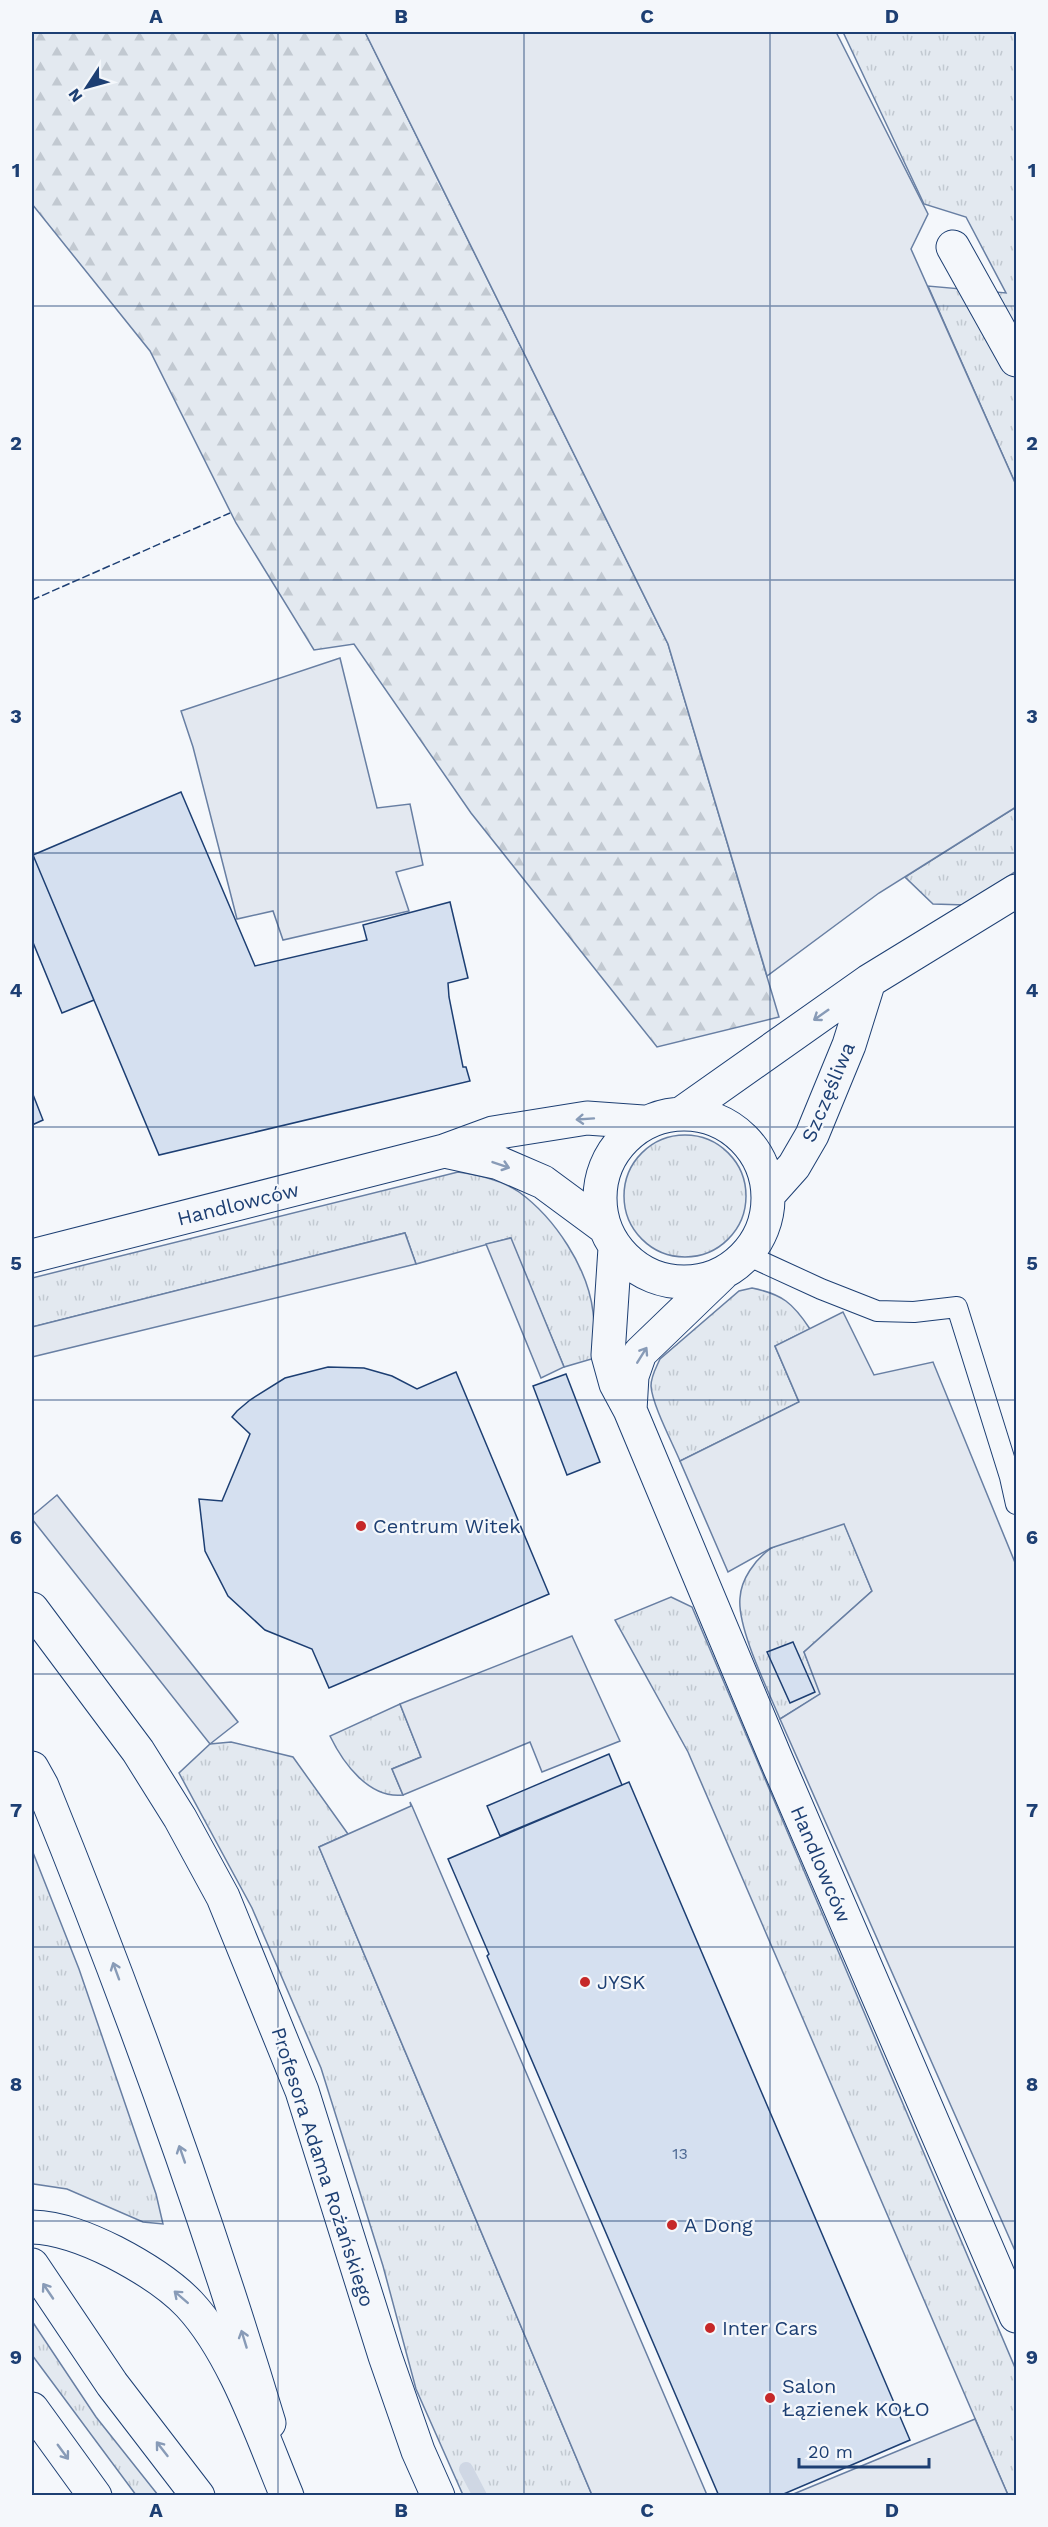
<svg xmlns="http://www.w3.org/2000/svg" width="1048" height="2527" viewBox="0 0 1048 2527" font-family="'Work Sans',sans-serif">
	<style>
		.grass { fill: url(#grass-tufts); stroke: #687fa3; stroke-width: 1.5 }
		.forest { fill: url(#forest-firs); stroke: #687fa3; stroke-width: 1.5 }
		.parking { fill: #e3e8f0; stroke: #687fa3; stroke-width: 1.5 }
		.lines { fill: none; stroke-linecap: round; stroke-linejoin: round }
		.stream { stroke: #cfd7e4; stroke-width: 14 }
		.building { fill: #d5e0f0; stroke: #1d3f73; stroke-width: 1.5 }
		.lane-casing { stroke: #1d3f73; stroke-width: 22 }
		.street-casing { stroke: #1d3f73; stroke-width: 35 }
		.primary-casing { stroke: #1d3f73; stroke-width: 35 }
		.highway-casing { stroke: #1d3f73; stroke-width: 35 }
		.lane { stroke: #f4f7fb; stroke-width: 20 }
		.street { stroke: #f4f7fb; stroke-width: 33 }
		.primary { stroke: #f4f7fb; stroke-width: 33 }
		.highway { stroke: #f4f7fb; stroke-width: 33 }
		.fence { stroke: #1d3f73; stroke-width: 1.5; stroke-dasharray: 8 3; stroke-linecap: butt }
		.oneway { stroke: #889bb7 }
		.grid { fill: none; stroke: #1d3f73; stroke-width: 1.5; stroke-opacity: 0.55 }
		.poi-dot { fill: #c62828; stroke: #f4f7fb; stroke-width: 2 }
		.labels { text-anchor: middle; dominant-baseline: central; stroke-width: 4.5; stroke-linejoin: round; paint-order: stroke }
		.number-label { font-size: 16px; fill: #4b6792 }
		.street-label { font-size: 20px; fill: #1d3f73; stroke: #f4f7fb }
		.poi-label { font-size: 20px; fill: #1d3f73; stroke: #f4f7fb; text-anchor: start }
		.neatline { fill: none; stroke: #1d3f73; stroke-width: 2 }
		.grid-label { font-size: 20px; text-anchor: middle; font-weight: bold; fill: #1d3f73 }
	</style>
	<defs>
		<pattern id="grass-tufts" width="24" height="20" patternUnits="userSpaceOnUse" patternTransform="scale(1.5)"><rect width="24" height="20" fill="#e3e9f0"/><path d="M3 7l-1-3M5 7V3M7 7l1-3M15 17l-1-3M17 17v-4M19 17l1-3" fill="none" stroke="#c2c9d1"/></pattern>
		<pattern id="forest-firs" width="22" height="20" patternUnits="userSpaceOnUse" patternTransform="scale(1.5)"><rect width="22" height="20" fill="#e3e9f0"/><path d="M5 1l3.5 6h-7zM16 11l3.5 6h-7z" fill="#c2c9d1"/></pattern>
	</defs>
	<rect width="100%" height="100%" fill="#f4f7fb"/>
	<path class="grass" d="M843 32H1016V485L928 286 1006 293 966 217 924 204Z
		M1016 807V871L966 905 933 904 905 877Z
		M624 1196a61 61 0 1 1 122 0a61 61 0 1 1-122 0Z
		M458 1172C479 1175 502 1180 519 1192 555 1218 588 1268 593 1312 595 1327 594 1343 595 1358L564 1367 510 1238 416 1264 405 1233 32 1327V1278Z
		M752 1288C782 1294 793 1303 810 1329L775 1346 799 1402 680 1461C672 1442 652 1404 651 1386 651 1376 656 1368 660 1359L739 1291Z
		M844 1523 872 1591 804 1652 821 1694 780 1719C768 1690 737 1628 740 1598 741 1579 755 1560 770 1549 783 1540 827 1529 844 1523Z
		M671 1597 692 1607 1016 2370V2495H1008L688 1752 615 1620Z
		M400 1704 421 1757 392 1769 403 1795C369 1799 343 1763 330 1736Z
		M231 1742 293 1757 348 1834 319 1847 592 2495H463L416 2389 383 2266 321 2068 252 1908 179 1773 210 1744Z
		M32 1850 79 1969 156 2194 163 2224 143 2222 67 2189 34 2184 32 2180Z
		M32 2321 96 2417 158 2495H136L32 2355Z"/>
	<path class="forest" d="M32 32H365L668 644 779 1017 657 1047 471 813 354 644 314 650 236 523 150 351 32 204Z"/>
	<path class="parking" d="M365 32H836L928 214 911 249 1016 485V807L879 893 767 976 668 644Z
		M340 658 377 808 410 804 423 865 396 872 409 911 283 940 273 911 237 919 193 747 181 711Z
		M405 1233 416 1264 32 1357V1327Z
		M511 1238 564 1367 541 1378 486 1244Z
		M843 1312 874 1375 933 1362 1016 1565V2253L780 1719 820 1694 804 1652 872 1591 844 1524 771 1548 728 1572 680 1461 799 1402 775 1346Z
		M57 1495 238 1722 210 1744 32 1519V1516Z
		M572 1636 620 1741 542 1772 530 1742 403 1795 392 1769 421 1757 400 1704Z
		M410 1802 412 1806 707 2495H592L319 1847 411 1806Z
		M975 2419 1008 2495H791Z"/>
	<g class="lines">
		<path class="stream" d="M466 2469 480 2496"/>
	</g>
	<path class="building" d="M181 792 255 966 367 940 363 925 450 902 468 978 448 983 449 997 463 1067H466L470 1081 159 1155 33 855Z
		M33 855 94 1000 62 1013 32 940Z
		M32 1092 43 1120 32 1125Z
		M328 1367 364 1368 392 1376 417 1389 456 1372 549 1594 329 1688 312 1649 265 1630 228 1596 205 1551 199 1499 222 1501 250 1434 232 1417 237 1411 250 1400 285 1378Z
		M566 1374 600 1462 567 1475 533 1386Z
		M793 1642 815 1692 790 1703 767 1652Z
		M609 1754 622 1785 500 1836 487 1806Z
		M629 1782 910 2440 779 2496H719L487 1956 489 1954 448 1859Z"/>
	<g class="lines">
		<defs>
			<path id="lane" d="M747 1255 821 1289 877 1311 914 1312 957 1307 1010 1477 1016 1479
				M1010 1477 1016 1504"/>
			<path id="street" d="M953 247 1016 360
				M682 1113 869 981 1016 891
				M600 1198a84 84 0 1 1 168 0a84 84 0 1 1-168 0Z
				M444 1151 499 1163 543 1182 604 1227
				M769 1194 794 1166 812 1135 849 1045 869 981
				M615 1248 608 1355 616 1384 630 1410 776 1759 1016 2316
				M32 1256 444 1151 493 1133 587 1118 643 1122
				M630 1410 632 1376 640 1353 722 1274
				M32 1609 138 1751 180 1818 223 1897 302 2091 385 2356 418 2451 438 2496"/>
			<path id="primary" d="M32 1768 42 1786C127 1995 204 2207 269 2423"/>
			<path id="highway" d="M32 2227C61 2228 88 2239 114 2252 141 2266 168 2282 189 2304 234 2352 262 2436 287 2496
				M32 2265 112 2384 198 2496
				M32 2409 95 2496"/>
		</defs>
		<use href="#lane" class="lane-casing"/>
		<use href="#street" class="street-casing"/>
		<use href="#primary" class="primary-casing"/>
		<use href="#highway" class="highway-casing"/>
		<use href="#lane" class="lane"/>
		<use href="#street" class="street"/>
		<use href="#primary" class="primary"/>
		<use href="#highway" class="highway"/>
		<path class="fence" d="M32 600 230 513"/>
	</g>
	<defs><path id="oneway-shaft" d="M-6 0H5M1.5-3L5.5 0L1.5 3" fill="none" stroke-width="1.6" stroke-linecap="round" stroke-linejoin="round" transform="scale(1.5)"/></defs>
	<g class="oneway">
		<use href="#oneway-shaft" transform="translate(821 1015) rotate(145)"/>
		<use href="#oneway-shaft" transform="translate(585 1119) rotate(176)"/>
		<use href="#oneway-shaft" transform="translate(501 1165) rotate(19)"/>
		<use href="#oneway-shaft" transform="translate(642 1355) rotate(-58)"/>
		<use href="#oneway-shaft" transform="translate(116 1971) rotate(-110)"/>
		<use href="#oneway-shaft" transform="translate(182 2154) rotate(-109)"/>
		<use href="#oneway-shaft" transform="translate(48 2291) rotate(-124)"/>
		<use href="#oneway-shaft" transform="translate(181 2297) rotate(-139)"/>
		<use href="#oneway-shaft" transform="translate(244 2339) rotate(-107)"/>
		<use href="#oneway-shaft" transform="translate(162 2449) rotate(-128)"/>
		<use href="#oneway-shaft" transform="translate(63 2452) rotate(54)"/>
	</g>
	<path class="grid" d="M278 32V2496M524 32V2496M770 32V2496M32 306H1016M32 580H1016M32 853H1016M32 1127H1016M32 1400H1016M32 1674H1016M32 1947H1016M32 2221H1016"/>
	<g class="poi-dot">
		<circle cx="361" cy="1526" r="6"/>
		<circle cx="585" cy="1982" r="6"/>
		<circle cx="672" cy="2225" r="6"/>
		<circle cx="710" cy="2328" r="6"/>
		<circle cx="770" cy="2398" r="6"/>
	</g>
	<g class="labels">
		<g class="number-label">
			<text x="680" y="2153">13</text>
		</g>
		<g class="street-label">
			<text transform="translate(828 1092) rotate(-67)">Szczęśliwa</text>
			<text transform="translate(238 1204) rotate(-14)">Handlowców</text>
			<text transform="translate(821 1864) rotate(67)">Handlowców</text>
			<text transform="translate(323 2167) rotate(72)">Profesora Adama Rożańskiego</text>
		</g>
		<g class="poi-label">
			<text x="373" y="1526">Centrum Witek</text>
			<text x="597" y="1982">JYSK</text>
			<text x="684" y="2225">A Dong</text>
			<text x="722" y="2328">Inter Cars</text>
			<text x="782" y="2386">Salon<tspan x="782" dy="23">Łązienek KOŁO</tspan></text>
		</g>
	</g>
	<rect width="1048" height="2527" fill="none" stroke="#f4f7fb" stroke-width="66"/>
	<g transform="translate(87 87) rotate(234)" stroke="#f4f7fb" stroke-width="4.5" paint-order="stroke">
	<path d="M0-4.5L10 22L0 15L-10 22Z" fill="#1d3f73"/>
	<text y="-9" font-size="16" font-weight="bold" text-anchor="middle" fill="#1d3f73">N</text>
	</g>
	<path d="M799 2458v9h130v-9" fill="none" stroke="#1d3f73" stroke-width="3"/>
	<text x="808" y="2458" font-size="18" fill="#1d3f73" stroke="#f4f7fb" stroke-width="4.5" paint-order="stroke">20 m</text>
	<rect x="33" y="33" width="982" height="2461" class="neatline"/>
	<g class="grid-label">
		<text x="156" y="23">A</text>
		<text x="401" y="23">B</text>
		<text x="647" y="23">C</text>
		<text x="892" y="23">D</text>
		<text x="16" y="177">1</text>
		<text x="1032" y="177">1</text>
		<text x="16" y="450">2</text>
		<text x="1032" y="450">2</text>
		<text x="16" y="723">3</text>
		<text x="1032" y="723">3</text>
		<text x="16" y="997">4</text>
		<text x="1032" y="997">4</text>
		<text x="16" y="1270">5</text>
		<text x="1032" y="1270">5</text>
		<text x="16" y="1544">6</text>
		<text x="1032" y="1544">6</text>
		<text x="16" y="1817">7</text>
		<text x="1032" y="1817">7</text>
		<text x="16" y="2091">8</text>
		<text x="1032" y="2091">8</text>
		<text x="16" y="2364">9</text>
		<text x="1032" y="2364">9</text>
		<text x="156" y="2517">A</text>
		<text x="401" y="2517">B</text>
		<text x="647" y="2517">C</text>
		<text x="892" y="2517">D</text>
	</g>
</svg>
